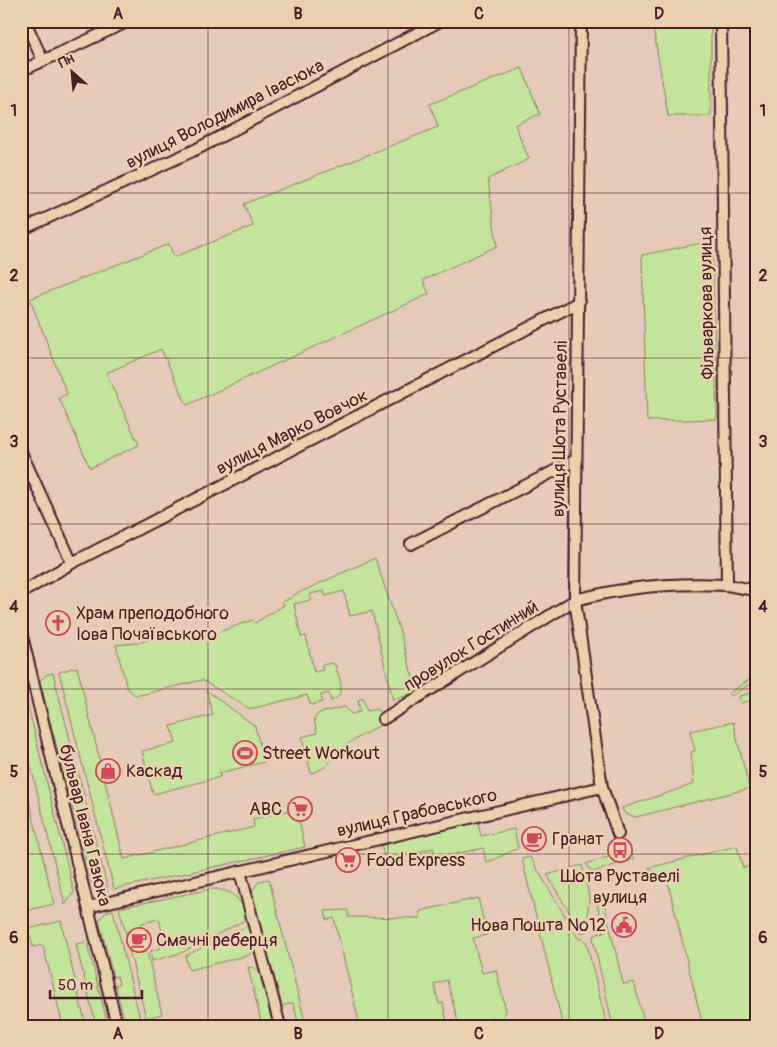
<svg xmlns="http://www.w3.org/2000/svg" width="777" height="1047" viewBox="0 0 777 1047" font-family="Pangolin,sans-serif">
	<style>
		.built { fill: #e2c6c6 }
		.green { fill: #c5e49c; stroke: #888264 }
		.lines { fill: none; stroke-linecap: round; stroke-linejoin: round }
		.minor-casing { stroke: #4a1f2b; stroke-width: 14 }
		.minor { stroke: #e7d1b0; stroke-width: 10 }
		.grid { fill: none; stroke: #4a1f2b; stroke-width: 1; stroke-opacity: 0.55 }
		.labels { text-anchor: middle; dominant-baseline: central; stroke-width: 5; stroke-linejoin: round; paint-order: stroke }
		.street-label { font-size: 18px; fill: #4a1f2b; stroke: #e7d1b0 }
		.poi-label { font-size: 18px; fill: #4a1f2b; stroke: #e7d1b0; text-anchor: start }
		.neatline { fill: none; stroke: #4a1f2b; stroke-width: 2 }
		.grid-label { font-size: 16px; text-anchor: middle; font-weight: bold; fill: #4a1f2b }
	</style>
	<rect width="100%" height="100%" fill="#e5ccba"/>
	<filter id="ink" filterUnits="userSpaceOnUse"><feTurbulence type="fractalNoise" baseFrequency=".02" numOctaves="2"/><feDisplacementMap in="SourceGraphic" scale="10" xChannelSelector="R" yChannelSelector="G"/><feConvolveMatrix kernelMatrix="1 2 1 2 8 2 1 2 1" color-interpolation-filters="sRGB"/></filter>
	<g filter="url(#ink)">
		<path class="built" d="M61 921 75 980 49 986 45 970 50 969 49 963 45 964 44 958 40 959 37 951 21 954V931Z"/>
		<path class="green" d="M652 21H711V116H668Z
			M522 68 540 114 515 125 529 159 488 179 497 246 423 280 429 294 187 405 161 349 106 373 139 445 90 468 59 398 67 394 30 299 169 244 174 257 253 226 244 204 438 127 430 104Z
			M712 241 717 419 647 421 642 255Z
			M21 476 30 496 21 500Z
			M375 558 399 629 417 692 393 700 372 611 350 616 344 591 325 596 324 591 310 594 311 600 294 604 301 637 306 636 314 672 323 670 322 665 332 663 335 665C339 679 348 694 331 701L329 693 321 695 322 702 311 705 307 695 250 709 202 680 140 695H135L127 688 116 645 138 643 186 629 192 642 252 620 255 623 284 605 282 602 291 598 294 595Z
			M77 667 124 859 254 827 253 819 296 809 305 847 114 889 59 672Z
			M53 673 108 890 101 892 93 889 40 681 46 675Z
			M756 675V680L731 696 728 694Z
			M21 678 74 892 65 905 21 726Z
			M206 690 255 726 264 762 219 773 220 777 153 794 142 751 176 743 171 726 213 715Z
			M756 692V699L741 703 739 696Z
			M363 698 367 711 378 709 382 724C369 732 353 739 341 749 329 760 330 768 311 773L302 737 317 733 314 719 319 713 345 707 351 714 360 712 358 700Z
			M733 722 749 787 747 789 636 817 625 814 622 808 694 784 691 752 695 751 690 731Z
			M21 767 54 904 21 912Z
			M478 822 481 836 514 829 518 848 493 860 486 862 483 848 436 858 433 848 385 860 381 844Z
			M737 846 743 868 756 865V1025L703 1026 667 879 648 868Z
			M630 850 634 859 592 872 586 864Z
			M530 857 578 938 586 941 607 1026H563L522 859Z
			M582 865 589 896 587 931 582 933 547 875Z
			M269 879 306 1026H299L293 1003 282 1006 252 894C255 883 259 881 269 879Z
			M211 889C232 889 242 899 247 919L181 953 152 961 150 951 161 948 159 940 164 939 159 919 142 923 143 928 134 930 136 935 127 937 119 908Z
			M602 894 623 984 634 982 645 1026H613L593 939 595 935 604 932 595 895Z
			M478 898 487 935 473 938 482 973 496 970 506 1011 499 1022H496L494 1017 486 1019 487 1024 459 1026 447 980 434 984 439 1004 443 1003 448 1026H360L334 918 327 920 325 911 348 910V917L420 918V911Z
			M113 910 140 1019 125 1023 115 985 119 984 117 976 113 977 99 920 106 912Z
			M61 921 86 1026H63L43 945 33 947 28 929Z
			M249 925 254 946 249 955 189 970 185 956Z
			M87 942 108 1026H96L76 944Z
			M139 948 140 953 147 952 162 1014 146 1018 129 950Z
			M248 967 255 968 260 974 273 1026H262Z"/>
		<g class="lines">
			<defs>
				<path id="minor" d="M25 21 43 61
					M581 21 575 600 602 787 618 834
					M721 21 727 585
					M21 71 129 21
					M21 230 197 149 440 21
					M21 452 72 563
					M411 544 576 460
					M21 593 72 563 579 302
					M21 632 117 1026
					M383 719 575 600C624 587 675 582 725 585 735 586 745 589 756 590
					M240 871 280 1026
					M88 907 602 787"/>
			</defs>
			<use href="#minor" class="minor-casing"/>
			<use href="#minor" class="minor"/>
		</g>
	</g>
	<path class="grid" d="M208 21V1026M388 21V1026M569 21V1026M21 193H756M21 358H756M21 524H756M21 689H756M21 854H756"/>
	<defs>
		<symbol id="church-ring" viewBox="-11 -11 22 22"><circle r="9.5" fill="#e7d1b0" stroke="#d1495b" stroke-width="1.5"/><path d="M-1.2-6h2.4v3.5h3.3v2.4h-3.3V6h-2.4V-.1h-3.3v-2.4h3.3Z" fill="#d1495b"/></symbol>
		<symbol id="stadium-ring" viewBox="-11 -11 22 22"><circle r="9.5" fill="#e7d1b0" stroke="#d1495b" stroke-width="1.5"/><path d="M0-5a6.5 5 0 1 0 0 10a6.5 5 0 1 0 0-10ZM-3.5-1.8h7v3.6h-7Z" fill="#d1495b"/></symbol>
		<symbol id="shop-ring" viewBox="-11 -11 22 22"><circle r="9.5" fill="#e7d1b0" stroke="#d1495b" stroke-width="1.5"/><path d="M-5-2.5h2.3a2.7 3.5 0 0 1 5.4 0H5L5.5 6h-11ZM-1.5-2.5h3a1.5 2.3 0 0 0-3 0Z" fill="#d1495b"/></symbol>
		<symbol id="supermarket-ring" viewBox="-11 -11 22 22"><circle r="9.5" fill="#e7d1b0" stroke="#d1495b" stroke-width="1.5"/><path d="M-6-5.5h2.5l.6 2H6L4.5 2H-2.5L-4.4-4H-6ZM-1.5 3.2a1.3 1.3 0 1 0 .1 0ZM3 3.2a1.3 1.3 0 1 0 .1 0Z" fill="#d1495b"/></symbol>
		<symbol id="cafe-ring" viewBox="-11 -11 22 22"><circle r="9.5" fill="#e7d1b0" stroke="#d1495b" stroke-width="1.5"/><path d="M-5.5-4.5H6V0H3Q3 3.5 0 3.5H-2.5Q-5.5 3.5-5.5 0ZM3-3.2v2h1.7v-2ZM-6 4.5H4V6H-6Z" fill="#d1495b"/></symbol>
		<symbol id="bus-ring" viewBox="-11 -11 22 22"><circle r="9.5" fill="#e7d1b0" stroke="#d1495b" stroke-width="1.5"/><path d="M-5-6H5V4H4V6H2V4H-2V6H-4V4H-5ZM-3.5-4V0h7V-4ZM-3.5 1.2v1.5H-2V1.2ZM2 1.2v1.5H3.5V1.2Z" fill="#d1495b"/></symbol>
		<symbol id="civic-ring" viewBox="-11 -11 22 22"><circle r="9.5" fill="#e7d1b0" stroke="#d1495b" stroke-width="1.5"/><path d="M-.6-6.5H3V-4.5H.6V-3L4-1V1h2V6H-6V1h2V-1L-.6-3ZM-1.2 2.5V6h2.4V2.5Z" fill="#d1495b"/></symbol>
	</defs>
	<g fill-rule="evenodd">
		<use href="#church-ring" x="44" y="609" width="28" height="28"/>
		<use href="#stadium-ring" x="231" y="739" width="28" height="28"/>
		<use href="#shop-ring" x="94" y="757" width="28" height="28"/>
		<use href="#supermarket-ring" x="286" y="795" width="28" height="28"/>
		<use href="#cafe-ring" x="520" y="825" width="28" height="28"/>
		<use href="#bus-ring" x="606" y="836" width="28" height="28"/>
		<use href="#supermarket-ring" x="334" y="846" width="28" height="28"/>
		<use href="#civic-ring" x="610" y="911" width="28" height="28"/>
		<use href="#cafe-ring" x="125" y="926" width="28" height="28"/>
	</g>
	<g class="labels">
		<g class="street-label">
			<text transform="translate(225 114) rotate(-27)">вулиця Володимира Івасюка</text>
			<text transform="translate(707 303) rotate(-91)">Фільваркова вулиця</text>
			<text transform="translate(560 429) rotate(-89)">вулиця Шота Руставелі</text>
			<text transform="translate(292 432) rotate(-27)">вулиця Марко Вовчок</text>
			<text transform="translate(471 646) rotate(-32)">провулок Гостинний</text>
			<text transform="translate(417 813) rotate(-13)">вулиця Грабовського</text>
			<text transform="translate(85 825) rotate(76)">бульвар Івана Газюка</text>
		</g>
		<g class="poi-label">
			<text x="76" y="613">Храм преподобного<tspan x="76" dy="21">Іова Почаївського</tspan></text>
			<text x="262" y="753">Street Workout</text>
			<text x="126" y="771">Каскад</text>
			<text x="282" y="809" text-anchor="end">АВС</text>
			<text x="552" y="839">Гранат</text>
			<text x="366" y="860">Food Express</text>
			<text x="620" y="876" text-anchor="middle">Шота Руставелі<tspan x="620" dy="21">вулиця</tspan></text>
			<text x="606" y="925" text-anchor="end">Нова Пошта №12</text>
			<text x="156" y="940">Смачні реберця</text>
		</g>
	</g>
	<rect width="777" height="1047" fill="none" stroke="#e7d1b0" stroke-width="55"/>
	<g transform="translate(72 72) rotate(333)" stroke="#e7d1b0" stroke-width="4" paint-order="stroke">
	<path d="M0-4L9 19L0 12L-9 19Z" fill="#4a1f2b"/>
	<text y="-8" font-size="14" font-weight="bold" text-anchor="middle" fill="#4a1f2b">Пн</text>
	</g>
	<path d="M50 990v8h92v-8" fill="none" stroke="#4a1f2b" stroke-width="2.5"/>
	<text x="58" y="990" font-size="15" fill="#4a1f2b" stroke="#e7d1b0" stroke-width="4" paint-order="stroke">50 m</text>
	<rect x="28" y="28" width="722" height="992" class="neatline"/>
	<g class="grid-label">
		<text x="118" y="19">A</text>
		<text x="298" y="19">B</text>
		<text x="479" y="19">C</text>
		<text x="659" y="19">D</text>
		<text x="14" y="116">1</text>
		<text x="763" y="116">1</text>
		<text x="14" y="281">2</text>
		<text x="763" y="281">2</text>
		<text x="14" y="447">3</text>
		<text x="763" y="447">3</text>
		<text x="14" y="612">4</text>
		<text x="763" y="612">4</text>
		<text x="14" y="777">5</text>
		<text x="763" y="777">5</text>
		<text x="14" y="943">6</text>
		<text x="763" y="943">6</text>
		<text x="118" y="1039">A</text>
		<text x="298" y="1039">B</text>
		<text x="479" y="1039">C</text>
		<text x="659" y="1039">D</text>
	</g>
</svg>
